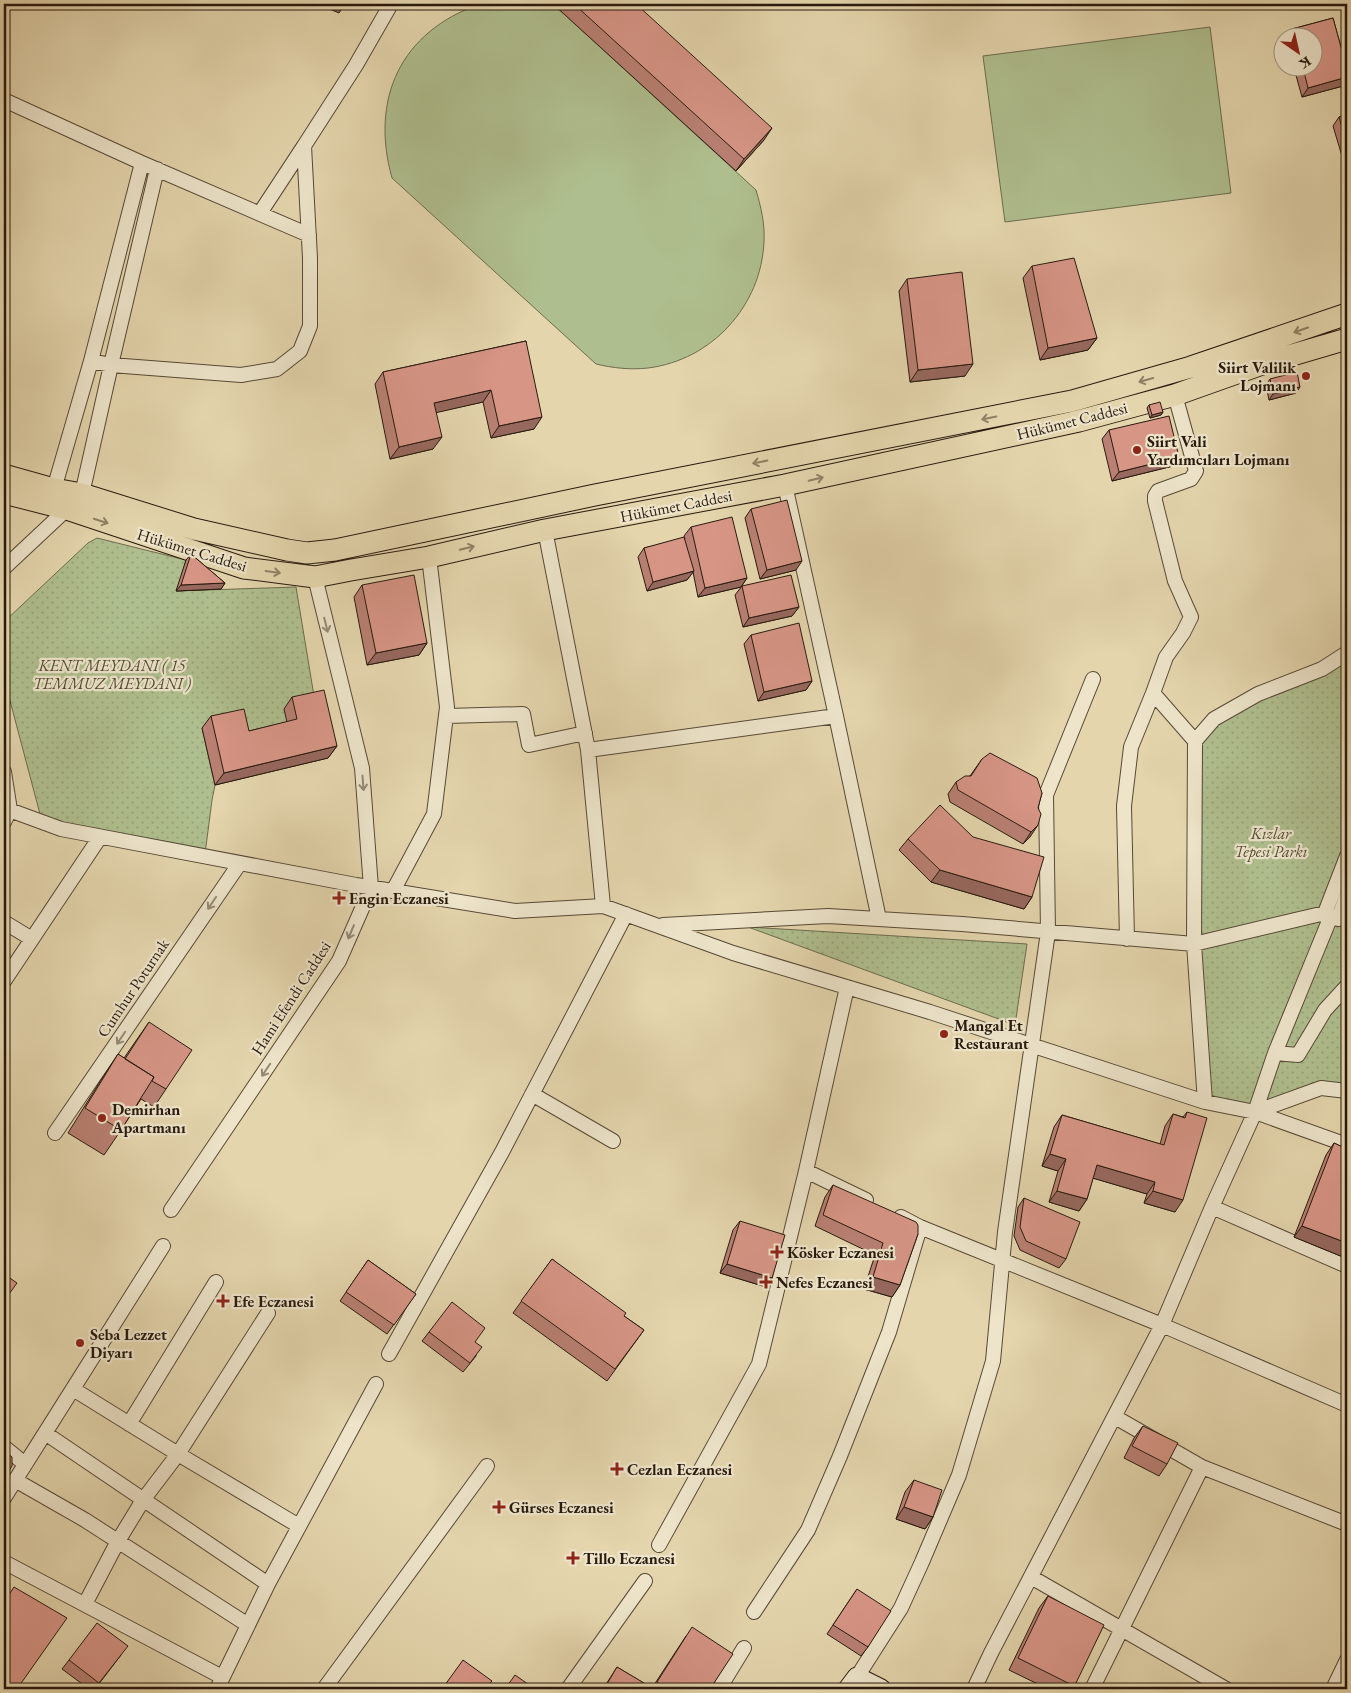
<svg xmlns="http://www.w3.org/2000/svg" width="1351" height="1693" viewBox="0 0 1351 1693" font-family="'EB Garamond',serif">
	<style>
		.grass { fill: #afbe8e; stroke: #6c6c4e }
		.park { fill: url(#park-dots); stroke: #6c6c4e }
		.lines { fill: none; stroke-linecap: round; stroke-linejoin: round }
		.street-casing { stroke: #574936; stroke-width: 16 }
		.secondary-casing { stroke: #281a0e; stroke-width: 21 }
		.primary-casing { stroke: #281a0e; stroke-width: 23 }
		.street { stroke: #ede4ca; stroke-width: 14 }
		.secondary { stroke: #ede4ca; stroke-width: 19 }
		.primary { stroke: #e4d5ad; stroke-width: 21 }
		.wall { fill: #b98073; stroke: #281a0e }
		.shaded-wall { fill: #96685e; stroke: #281a0e }
		.building { fill: #d79586; stroke: #281a0e }
		.oneway { stroke: #8f8165 }
		.oneway2 { stroke: #948975 }
		.poi-dot { fill: #8f2418; stroke: #ede4ca; stroke-width: 2 }
		.labels { text-anchor: middle; dominant-baseline: central; stroke-width: 4.5; stroke-linejoin: round; paint-order: stroke }
		.poi-label { font-size: 16px; font-weight: bold; fill: #281a0e; stroke: #ede4ca; text-anchor: start }
		.street-label { font-size: 16px; fill: #281a0e; stroke: #ede4ca }
		.park-label { font-size: 16px; font-style: italic; fill: #504b34; stroke: #ede4ca }
	</style>
	<defs>
		<pattern id="park-dots" width="8" height="8" patternUnits="userSpaceOnUse" patternTransform="scale(1.25)"><rect width="8" height="8" fill="#afbe8e"/><path d="M2 2h.1M6 6h.1" fill="none" stroke="#97a379" stroke-width="1.8" stroke-linecap="round"/></pattern>
	</defs>
	<rect width="100%" height="100%" fill="#e4d5ad"/>
	<filter id="stains"><feTurbulence type="fractalNoise" baseFrequency=".004" numOctaves="4"/><feColorMatrix values="0 0 0 0 .2 0 0 0 0 .09 0 0 0 0 .02 0 0 0 .5 -.17"/></filter>
	<radialGradient id="worn" r=".72"><stop offset=".6" stop-color="#630" stop-opacity="0"/><stop offset="1" stop-color="#630" stop-opacity=".3"/></radialGradient>
	<path class="grass" d="M480 4H553L756 190C761 207 765 224 764 242 761 306 712 360 648 368 630 370 613 368 596 364L392 178C370 99 400 32 480 4Z
		M1210 27 1231 193 1005 222 983 56Z"/>
	<path class="park" d="M97 538 186 560 177 591 296 587 315 702 289 731 241 743 202 728 215 785 212 800 205 854 45 820 40 814 4 678V624L5 621 88 543Z
		M1347 653V1091L1321 1088 1255 1112 1205 1102 1195 741 1214 719Z
		M748 927 1027 944 1015 1025Z"/>
	<g class="lines">
		<defs>
			<path id="street" d="M4 100 142 163 309 235
				M260 213 304 146
				M91 361 111 365 241 375 277 369 300 351 310 326V258L304 146 356 65 391 4
				M785 485 836 716 879 919
				M54 489 91 361 142 163
				M82 494 111 365 157 169
				M545 530 588 750 603 906
				M4 568 67 509
				M1153 693 1166 657 1183 633 1191 617 1175 581 1155 501V496L1158 491 1191 479 1196 471 1175 395
				M446 716 523 714 529 745 585 733
				M588 750 836 716
				M4 772 10 810 4 822
				M4 808 61 829 356 885 515 911 603 906 733 953 930 1012 1205 1102 1255 1112 1347 1145
				M393 891 434 814 447 707 429 557
				M1347 895 1338 919 1347 918
				M4 922 32 939
				M663 925 828 916 962 924 1194 944 1325 913 1347 856
				M1127 939 1124 806 1131 747 1153 693 1195 741
				M4 981 100 837
				M1275 1053 1331 916
				M532 1094 613 1141
				M1205 1102 1194 944 1195 741 1214 719 1258 694 1322 669 1347 653
				M1255 1112 1321 1088 1347 1091
				M55 1133 240 863
				M806 1171 866 1200
				M1212 1207 1347 1266
				M171 1210 339 961 371 888 362 768 315 577
				M901 1217 920 1227 1162 1325 1347 1405
				M389 1354 502 1152 626 914
				M73 1389 178 1454 299 1526
				M1115 1417 1202 1467 1347 1524
				M129 1424 216 1282
				M45 1433 268 1584
				M4 1447 25 1464
				M15 1480 85 1520 248 1625
				M4 1498 163 1246
				M659 1545 759 1364 806 1171 847 987
				M4 1562 222 1677
				M1031 1577 1226 1689
				M85 1604 118 1541 143 1500 178 1454 268 1313
				M754 1612 808 1530 840 1456 889 1332 920 1227
				M857 1677 901 1608 922 1562 959 1475 993 1361 1005 1232 1048 932 1046 795 1093 679
				M217 1689 268 1584 376 1384
				M324 1689 487 1466
				M568 1689 645 1581
				M719 1689 744 1648
				M974 1689 991 1653 1162 1325 1212 1207 1255 1112 1275 1053 1298 1055 1325 1010 1347 986
				M1092 1689 1202 1467
				M1333 1689 1347 1660"/>
			<path id="secondary" d="M848 1689 857 1677 881 1689"/>
			<path id="primary" d="M4 475 54 489 82 494 194 529 287 550 307 553 335 550 595 495 1072 401 1191 367 1347 314
				M4 493 67 509 244 568 315 577 351 570 429 557 545 530 785 485 1079 421 1175 395 1265 363 1347 339"/>
		</defs>
		<use href="#street" class="street-casing"/>
		<use href="#secondary" class="secondary-casing"/>
		<use href="#primary" class="primary-casing"/>
		<use href="#street" class="street"/>
		<use href="#secondary" class="secondary"/>
		<use href="#primary" class="primary"/>
	</g>
	<path class="wall" d="M553 4H636L764 140 736 171Z
		M1333 18 1347 69V80L1343 86 1302 97 1294 68H1314V38H1286L1292 29Z
		M1347 114V165L1345 166 1333 126 1339 117Z
		M1032 266 1097 338 1088 350 1040 360 1023 278Z
		M907 279 965 376 910 382 899 291Z
		M526 341 534 429 491 438 483 402 436 412 433 449 390 459 375 384 383 372Z
		M1270 379 1296 393 1269 400 1266 385Z
		M1149 405 1163 412 1161 415 1150 418 1147 408Z
		M1109 430 1173 466 1112 481 1102 439Z
		M751 509 796 570 760 579 745 518Z
		M691 527 747 578 741 587 698 597 693 572 687 580 647 591 638 557 644 548 685 539 684 536Z
		M191 554 225 583 221 589 176 591 186 560Z
		M362 585 427 643 419 655 367 665 354 597Z
		M742 586 799 607 792 616 743 627 735 595Z
		M751 635 812 681 806 690 758 701 744 644Z
		M292 697 337 746 328 758 215 785 202 728 211 716 249 731 287 722 284 709Z
		M982 759 1042 793 1030 837 1023 844 950 802 948 794 956 782 970 776Z
		M908 839 1032 897 1024 909 931 882 899 850Z
		M149 1022 166 1089 154 1107 141 1099 121 1130 104 1155 68 1133 101 1080 118 1054 124 1058Z
		M1187 1112 1175 1212 1144 1203 1147 1194 1093 1178 1087 1199 1079 1211 1049 1202 1058 1171 1042 1166 1054 1127 1062 1115 1160 1144 1165 1126 1173 1114 1183 1117Z
		M1334 1143 1347 1149V1251L1343 1257 1294 1237 1326 1155Z
		M833 1185 918 1234 900 1285 892 1297 864 1289 875 1255 815 1226 825 1197Z
		M1024 1198 1066 1259 1059 1268 1020 1250 1014 1236 1018 1207Z
		M740 1221 772 1278 766 1287 720 1273 733 1230Z
		M552 1259 624 1316 644 1330 607 1381 513 1313Z
		M368 1260 416 1294 387 1334 340 1301Z
		M429 1332 475 1342 476 1356 463 1372 422 1341Z
		M1143 1426 1167 1464 1159 1476 1124 1458 1134 1438Z
		M914 1480 933 1517 925 1529 896 1519 905 1492Z
		M857 1589 868 1647 861 1656 827 1634Z
		M1048 1596 1076 1683 1072 1689H1048L1009 1670 1039 1608Z
		M686 1636 710 1689H603L617 1667 652 1688Z
		M121 1655 95 1689H89L62 1669 69 1660Z"/>
	<path class="shaded-wall" d="M318 4H345L339 13Z
		M1308 4H1316L1306 7Z
		M1347 77V80L1343 86 1302 97 1308 88Z
		M772 128 764 140 736 171 744 159Z
		M1097 338 1088 350 1040 360 1048 348Z
		M973 364 965 376 910 382 918 370Z
		M1300 387 1296 393 1269 400 1273 394Z
		M491 390 483 402 426 415 434 403Z
		M1163 412 1161 415 1150 418 1152 415Z
		M542 417 534 429 491 438 499 426Z
		M442 437 433 449 390 459 399 447Z
		M1179 457 1173 466 1112 481 1119 472Z
		M802 561 796 570 760 579 767 570Z
		M694 571 687 580 647 591 653 582Z
		M747 578 741 587 698 597 705 588Z
		M225 583 221 589 176 591 181 585Z
		M799 607 792 616 743 627 749 618Z
		M427 643 419 655 367 665 376 653Z
		M812 681 806 690 758 701 764 692Z
		M337 746 328 758 215 785 224 773Z
		M1038 825 1030 837 1023 844 1031 832Z
		M940 870 1032 897 1024 909 931 882Z
		M1050 1154 1066 1159 1058 1171 1042 1166Z
		M1097 1165 1155 1182 1147 1194 1089 1177Z
		M1057 1191 1087 1199 1079 1211 1049 1202Z
		M1153 1191 1183 1200 1175 1212 1144 1203Z
		M1302 1226 1347 1243V1251L1343 1257 1294 1237Z
		M727 1264 772 1278 766 1287 720 1273Z
		M873 1277 900 1285 892 1297 864 1289Z
		M904 1507 933 1517 925 1529 896 1519Z
		M1076 1683 1072 1689H1069L1072 1685Z"/>
	<path class="building" d="M574 4H636L772 128 744 159Z
		M1333 18 1347 69V77L1308 88 1303 68H1314V38H1294L1292 29Z
		M1347 114V144L1339 117Z
		M1074 258 1097 338 1048 348 1032 266Z
		M962 272 973 364 918 370 907 279Z
		M526 341 542 417 499 426 491 390 434 403 442 437 399 447 383 372Z
		M1297 372 1300 387 1273 394 1270 379Z
		M1160 402 1163 412 1152 415 1149 405Z
		M1169 416 1179 457 1119 472 1109 430Z
		M787 500 802 561 767 570 751 509Z
		M732 517 747 578 705 588 691 527Z
		M684 537 694 571 653 582 644 548Z
		M191 554 225 583 181 585Z
		M414 575 427 643 376 653 362 585Z
		M791 575 799 607 749 618 742 586Z
		M799 623 812 681 764 692 751 635Z
		M324 690 337 746 224 773 211 716 244 709 249 731 297 719 292 697Z
		M990 753 1037 778 1042 793 1038 808 1041 814 1038 825 1031 832 958 790 956 782 965 776H971L982 759Z
		M940 805 973 837 1044 857 1032 897 940 870 908 839Z
		M149 1022 192 1050 166 1089 152 1081 154 1077 125 1059Z
		M118 1054 154 1077 121 1130 85 1108Z
		M1187 1112 1207 1118 1183 1200 1153 1191 1155 1182 1097 1165 1087 1199 1057 1191 1066 1159 1050 1154 1062 1115 1164 1145 1173 1114 1185 1118Z
		M1334 1143 1347 1149V1243L1302 1226Z
		M833 1185 916 1222 918 1225V1234L900 1285 873 1277 883 1243 823 1215Z
		M1024 1198 1080 1222 1066 1259 1026 1241 1020 1227Z
		M740 1221 785 1235 772 1278 727 1264Z
		M552 1259 626 1313 624 1316 644 1330 615 1369 521 1301Z
		M368 1260 416 1294 394 1325 346 1292Z
		M4 1274 17 1283 4 1301Z
		M452 1302 485 1328 475 1342 482 1347 470 1363 429 1332Z
		M1143 1426 1178 1443 1167 1464 1132 1446Z
		M4 1451 12 1457V1466L4 1479Z
		M914 1480 942 1490 933 1517 904 1507Z
		M14 1587 67 1618 17 1689H9L4 1686V1602Z
		M857 1589 891 1611 868 1647 833 1625Z
		M1048 1596 1104 1625 1076 1683 1072 1685 1018 1658Z
		M97 1623 128 1646 99 1683 69 1660Z
		M692 1627 733 1654 710 1689H668L657 1682Z
		M463 1660 492 1681 485 1689H442Z
		M617 1667 654 1689H604Z
		M515 1675 535 1689H505Z"/>
	<defs><path id="oneway-shaft" d="M-6 0H5M1.5-3L5.5 0L1.5 3" fill="none" stroke-width="1.6" stroke-linecap="round" stroke-linejoin="round" transform="scale(1.25)"/></defs>
	<g class="oneway">
		<use href="#oneway-shaft" transform="translate(1301 330) rotate(161)"/>
		<use href="#oneway-shaft" transform="translate(1146 380) rotate(164)"/>
		<use href="#oneway-shaft" transform="translate(989 418) rotate(169)"/>
		<use href="#oneway-shaft" transform="translate(760 462) rotate(169)"/>
		<use href="#oneway-shaft" transform="translate(816 479) rotate(-13)"/>
		<use href="#oneway-shaft" transform="translate(101 521) rotate(18)"/>
		<use href="#oneway-shaft" transform="translate(467 548) rotate(-13)"/>
		<use href="#oneway-shaft" transform="translate(273 572) rotate(8)"/>
	</g>
	<g class="oneway2">
		<use href="#oneway-shaft" transform="translate(326 625) rotate(76)"/>
		<use href="#oneway-shaft" transform="translate(363 783) rotate(86)"/>
		<use href="#oneway-shaft" transform="translate(212 903) rotate(124)"/>
		<use href="#oneway-shaft" transform="translate(351 932) rotate(113)"/>
		<use href="#oneway-shaft" transform="translate(121 1038) rotate(124)"/>
		<use href="#oneway-shaft" transform="translate(266 1070) rotate(124)"/>
	</g>
	<g class="poi-dot">
		<circle cx="1306" cy="376" r="5"/>
		<circle cx="1137" cy="450" r="5"/>
		<path d="M336.5 890.5h5v5h5v5h-5v5h-5v-5h-5v-5h5z"/>
		<circle cx="944" cy="1034" r="5"/>
		<circle cx="102" cy="1118" r="5"/>
		<path d="M774.5 1244.5h5v5h5v5h-5v5h-5v-5h-5v-5h5z"/>
		<path d="M763.5 1274.5h5v5h5v5h-5v5h-5v-5h-5v-5h5z"/>
		<path d="M220.5 1293.5h5v5h5v5h-5v5h-5v-5h-5v-5h5z"/>
		<circle cx="80" cy="1343" r="5"/>
		<path d="M614.5 1461.5h5v5h5v5h-5v5h-5v-5h-5v-5h5z"/>
		<path d="M496.5 1499.5h5v5h5v5h-5v5h-5v-5h-5v-5h5z"/>
		<path d="M570.5 1550.5h5v5h5v5h-5v5h-5v-5h-5v-5h5z"/>
	</g>
	<g class="labels">
		<g class="poi-label">
			<text x="1296" y="367" text-anchor="end">Siirt Valilik<tspan x="1296" dy="18">Lojmanı</tspan></text>
			<text x="1147" y="441">Siirt Vali<tspan x="1147" dy="18">Yardımcıları Lojmanı</tspan></text>
			<text x="349" y="898">Engin Eczanesi</text>
			<text x="954" y="1025">Mangal Et<tspan x="954" dy="18">Restaurant</tspan></text>
			<text x="112" y="1109">Demirhan<tspan x="112" dy="18">Apartmanı</tspan></text>
			<text x="787" y="1252">Kösker Eczanesi</text>
			<text x="776" y="1282">Nefes Eczanesi</text>
			<text x="233" y="1301">Efe Eczanesi</text>
			<text x="90" y="1334">Seba Lezzet<tspan x="90" dy="18">Diyarı</tspan></text>
			<text x="627" y="1469">Cezlan Eczanesi</text>
			<text x="509" y="1507">Gürses Eczanesi</text>
			<text x="583" y="1558">Tillo Eczanesi</text>
		</g>
		<g class="street-label">
			<text transform="translate(1072 421) rotate(-14)">Hükümet Caddesi</text>
			<text transform="translate(676 506) rotate(-11)">Hükümet Caddesi</text>
			<text transform="translate(192 550) rotate(17)">Hükümet Caddesi</text>
			<text transform="translate(133 988) rotate(-56)">Cumhur Poturnak</text>
			<text transform="translate(291 998) rotate(-57)">Hami Efendi Caddesi</text>
		</g>
		<g class="park-label">
			<text x="112" y="665">KENT MEYDANI ( 15<tspan x="112" dy="18">TEMMUZ MEYDANI )</tspan></text>
			<text x="1271" y="833">Kızlar<tspan x="1271" dy="18">Tepesi Parkı</tspan></text>
		</g>
	</g>
	<rect width="1351" height="1693" fill="none" stroke="#e4d5ad" stroke-width="20"/>
	<rect x="5" y="5" width="1341" height="1683" fill="none" stroke="#281a0e" stroke-width="2.5"/>
	<rect x="10" y="10" width="1331" height="1673" fill="none" stroke="#281a0e"/>
	<g transform="translate(1298 52) rotate(146)"><circle r="24" fill="#ede4ca" stroke="#9e937f"/>
	<path d="M0-4L9 19L0 12L-9 19Z" fill="#8f2418"/>
	<text y="-8" font-size="14" font-weight="bold" text-anchor="middle" fill="#281a0e">K</text>
	</g>
	<rect width="100%" height="100%" filter="url(#stains)"/>
	<rect width="100%" height="100%" fill="url(#worn)"/>
</svg>
